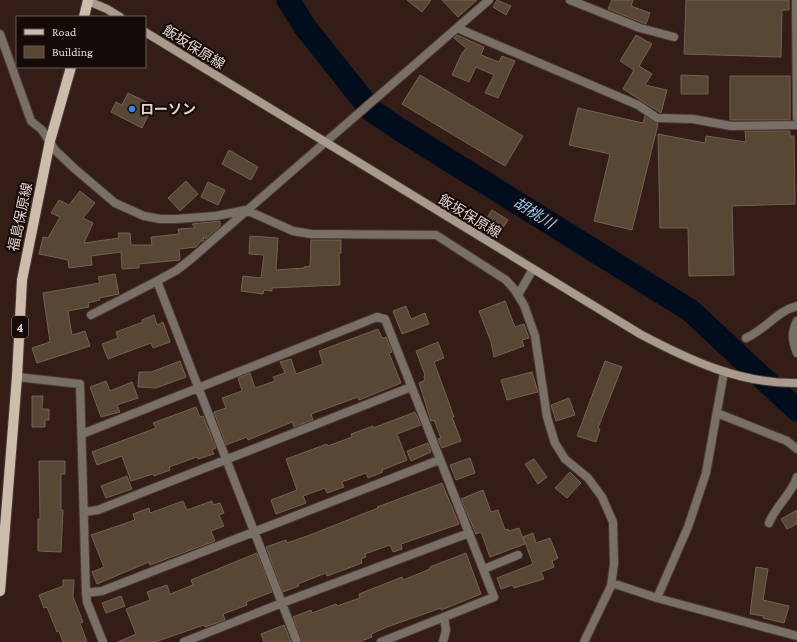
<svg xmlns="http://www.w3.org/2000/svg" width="797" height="642" viewBox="0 0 797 642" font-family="'Crimson Pro','Noto Sans JP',serif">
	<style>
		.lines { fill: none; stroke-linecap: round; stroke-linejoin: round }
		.river { stroke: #000d1d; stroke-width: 23 }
		.building { fill: #594735; stroke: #74614f }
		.minor-casing { stroke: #4f3a33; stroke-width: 10 }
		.secondary-casing { stroke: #4f3a33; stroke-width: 10 }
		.primary-casing { stroke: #4f3a33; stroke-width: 12 }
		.minor { stroke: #786f67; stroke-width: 8 }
		.secondary { stroke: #a89b8d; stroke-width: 8 }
		.primary { stroke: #cdbcaa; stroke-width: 10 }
		.shop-dot { fill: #3f7fe0; stroke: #140a07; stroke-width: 1.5 }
		.labels { text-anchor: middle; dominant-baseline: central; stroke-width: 4; stroke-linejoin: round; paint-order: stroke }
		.shield { fill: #140a07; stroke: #a49792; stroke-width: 1 }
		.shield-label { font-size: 13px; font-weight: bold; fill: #e2d3ce }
		.street-label { font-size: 14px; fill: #e2d3ce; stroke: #140a07 }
		.poi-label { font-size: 14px; font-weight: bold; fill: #e2d3ce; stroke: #140a07; text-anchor: start }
		.water-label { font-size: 15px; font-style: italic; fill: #93c8f5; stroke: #140a07 }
	</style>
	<rect width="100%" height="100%" fill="#331d16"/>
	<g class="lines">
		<path class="river" d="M288 0 305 27 371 110 399 129 691 311 797 410"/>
	</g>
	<path class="building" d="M407 0H431L422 12Z
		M442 0H477L458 17Z
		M497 0 511 6 506 15 493 7Z
		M612 0H633L631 6 650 13 646 24 608 9Z
		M686 0H789V10H782L781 57 684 54Z
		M457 35 484 47 481 55 499 62 502 56 515 61 498 98 485 93 494 75 476 67 469 82 452 75 461 55 466 48 454 38Z
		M636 35 652 44 639 66 652 74 645 85 667 90 661 113 623 89 634 70 620 61Z
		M420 75 523 136 505 166 402 104Z
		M681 75 708 76V94H681Z
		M730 76H790V120H730Z
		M128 93 153 105 142 128 111 112 116 102 122 105Z
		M578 108 643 123 645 116 658 124 632 230 594 221 610 154 569 145Z
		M745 131H790V136H794L795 204 732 206 734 275 689 276 688 228H660L658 134 705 143 706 136 746 142Z
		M229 150 258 167 251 180 222 164Z
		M186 181 198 194 180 211 168 198Z
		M208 182 225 190 218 205 201 197Z
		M80 191 95 203 83 218 93 223 84 243 119 238 118 233H130L131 245H152L151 237 179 234 178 229 195 228 192 224 220 221V226L206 239 203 237 204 241H201L196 247 179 249 180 260 139 264V268L122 269 121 252 91 256 92 265 69 268 68 260 39 254 43 237 48 238 60 217 51 213 59 200 69 205Z
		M492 210 508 220 502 229 486 219Z
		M250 236 278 238 276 270 304 268V267L310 266 311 240H341V253H339L340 285 272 288V291L264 290 263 294 241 291 243 276 261 278 264 255 249 254Z
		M115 274 119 294 99 298 100 300 88 303 89 307 68 311 72 335 85 331 90 346 37 363 32 348 50 342 43 293 100 283 98 277Z
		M505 301 515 327 524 324 529 338 522 340 524 346 494 357 491 342 479 311Z
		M406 306 411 319 425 313 429 324 402 334 393 311Z
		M154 315 157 325 163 322 170 342 153 348 151 343 108 359 102 344 118 338 116 332 143 322 142 320Z
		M378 329 382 338 386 337 392 352 389 353 401 383 359 400 358 397 311 414 313 420 294 427 292 422 248 440 247 437 226 445 214 412 226 408 222 398 242 391 238 378 250 373 255 388 275 381 273 377 285 373 280 362 291 359 296 374 323 364 319 351Z
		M438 342 444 358 434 362 454 417H452L461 441 442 448 438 439 441 438 434 420 431 421 419 383 425 380 424 376 425 375 416 351Z
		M180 361 186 377 156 388 138 387 139 372H151Z
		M605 361 622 367 598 428 600 429 596 442 577 436Z
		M532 372 538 392 507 400 501 380Z
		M106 381 110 391 132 382 138 398 117 405 120 412 101 417 90 387Z
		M32 396H43L42 409H49V420H45V427H32Z
		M569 398 575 415 556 421 551 405Z
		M196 407 200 417 203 416 216 448 212 450 214 454 198 459 197 457 169 467 170 470 154 476 153 474 131 481 122 456 97 465 92 452 156 428 153 423Z
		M415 412 421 425 397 434 407 460 382 470 383 472 368 478 366 473 342 482 344 487 327 493 325 488 303 496 306 503 276 514 271 500 297 490 286 459 327 444 328 446 352 437 351 434 373 426V428Z
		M428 443 431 452 411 461 407 451Z
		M470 458 475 473 456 480 450 465Z
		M534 459 547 477 538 484 525 464Z
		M39 461H65V474H61V510H63L61 552 38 551V519H40Z
		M570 472 581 483 567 498 555 488Z
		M127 476 132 489 106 498 101 486Z
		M442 483 459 524 401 544 402 549 393 552 390 545 365 554 366 557 361 559 362 563 327 576 326 573 298 584 299 586 283 592 266 547 286 540 287 543 310 535 378 508 377 507Z
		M483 490 491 512 498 510 505 530 508 529 509 531 519 528 525 544 490 557 481 532 476 534 461 499Z
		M183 501 187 510 212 501 213 505 220 503 224 513 219 515 224 526 211 531 215 541 150 565 149 562 97 584 92 572 104 567 91 535 135 520 133 514 149 508 150 513Z
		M797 510V524L787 529 781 519Z
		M533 533 536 543 550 538 558 558 552 561 554 567 541 572 544 579 514 588 512 585 501 589 497 578 533 564 523 537Z
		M257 553 272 592 246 602 247 605 223 614 225 620 205 627 204 625 155 642H118L136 634 126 609 150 600 147 592 167 585 170 594 193 585 191 580Z
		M466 553 481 594 441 610V608L387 627 371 634 372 637 359 642H302L293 617 311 610 312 613 336 604 337 606 360 598 359 594 402 577 403 580 430 569V567Z
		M756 567 768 569 763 600 789 606 784 623 763 618 764 616 750 614Z
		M63 580H74L73 597 83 622 80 623 87 642H63L59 631 57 632 47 607 44 608 39 595 63 586Z
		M121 596 125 606 106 613 102 603Z
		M284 625 291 642H264L261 634Z"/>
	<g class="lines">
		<defs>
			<path id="minor" d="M570 0 640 28 674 37
				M796 0 797 118
				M457 28 638 105 657 118 693 119 731 126 797 125
				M0 34 31 121 42 130 55 150 75 169 115 203 144 216 160 219H176L216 216 246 210 293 231 311 234 436 235 506 280 514 289 524 305 535 336 547 417 555 443 565 459 588 478 602 497 613 522 614 564 611 586 584 642
				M518 295 533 269
				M91 315 157 281
				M797 321C791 333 792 340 797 353
				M746 338C765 330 777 311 797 306
				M17 377 80 384 86 593 87 602 103 642
				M717 413 787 441 797 449
				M82 434 377 317 385 319 494 597 444 617 446 630 443 642
				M84 512 98 510 411 387
				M769 523C775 507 793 492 797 477
				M484 569 518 555
				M612 583 657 598 797 636
				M86 593 102 591 439 460
				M657 598 688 527 706 473 724 372
				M184 642 282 603 469 533
				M297 642 157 281 177 270 191 259 489 0
				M381 642 444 617"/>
			<path id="secondary" d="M88 1 107 9 120 17
				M145 32 640 334C689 360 740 384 797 383"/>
			<path id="primary" d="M84 17 88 0
				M0 591 17 377 22 280 50 141 71 67"/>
		</defs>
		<use href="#minor" class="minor-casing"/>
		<use href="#secondary" class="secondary-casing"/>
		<use href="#primary" class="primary-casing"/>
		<use href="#minor" class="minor"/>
		<use href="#secondary" class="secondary"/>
		<use href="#primary" class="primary"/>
	</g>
	<circle class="shop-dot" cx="132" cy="109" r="4"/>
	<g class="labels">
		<rect class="shield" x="12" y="316" width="16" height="22" rx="3"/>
		<g class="shield-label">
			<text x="20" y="327">4</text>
		</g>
		<g class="street-label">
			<text transform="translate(194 47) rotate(32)">飯坂保原線</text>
			<text transform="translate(470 216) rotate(31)">飯坂保原線</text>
			<text transform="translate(20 217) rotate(-78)">福島保原線</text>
		</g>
		<g class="poi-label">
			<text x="140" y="109">ローソン</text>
		</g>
		<g class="water-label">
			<text transform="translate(534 213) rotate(32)">胡桃川</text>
		</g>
	</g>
	<rect x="16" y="16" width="130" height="52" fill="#140a07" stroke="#665a57"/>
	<rect x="24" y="29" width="20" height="6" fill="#cdbcaa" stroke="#665a57"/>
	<text x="52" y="36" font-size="12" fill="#e2d3ce">Road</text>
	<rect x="24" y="46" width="20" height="12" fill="#594735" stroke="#665a57"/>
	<text x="52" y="56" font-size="12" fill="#e2d3ce">Building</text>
</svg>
